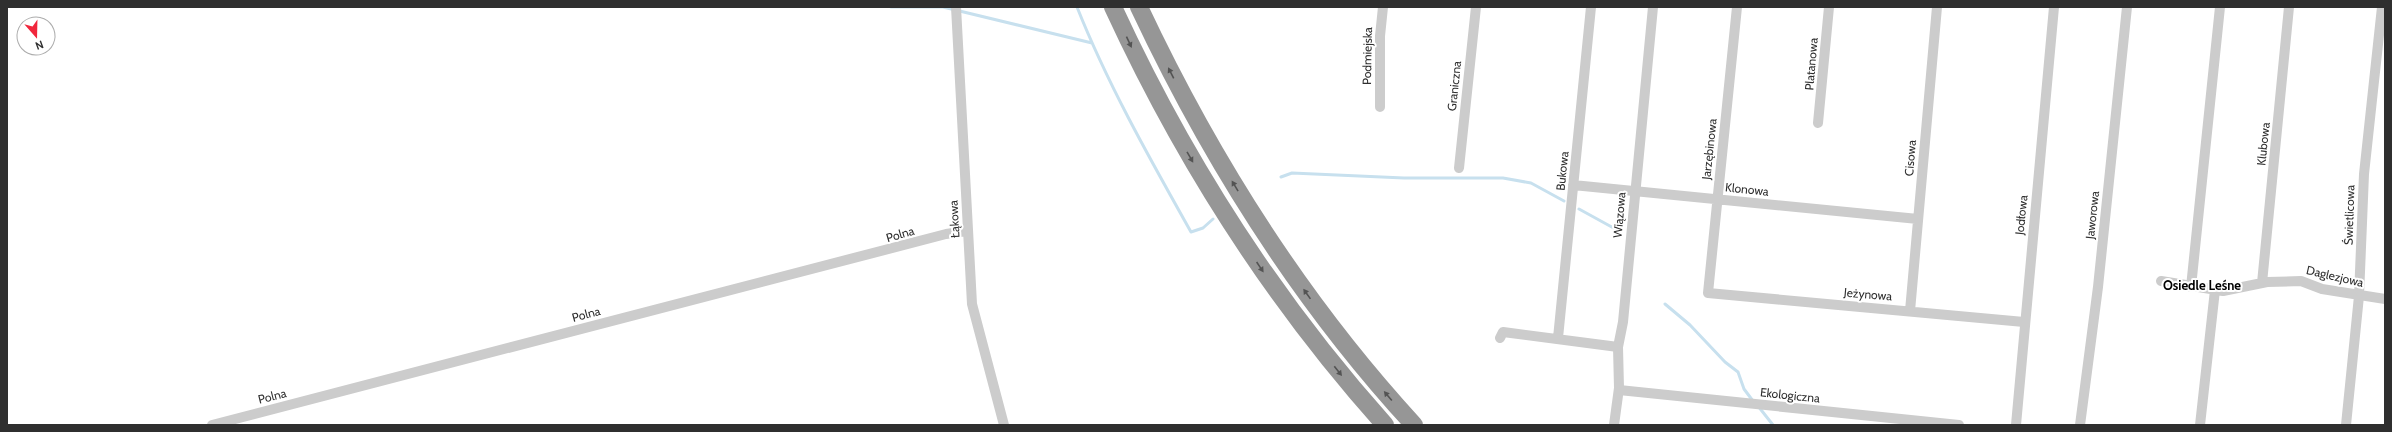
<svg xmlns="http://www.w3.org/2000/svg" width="2392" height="432" viewBox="0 0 2392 432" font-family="Cabin,sans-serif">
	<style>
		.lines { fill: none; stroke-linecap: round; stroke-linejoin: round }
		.stream { stroke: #c7e0ee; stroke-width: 3 }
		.street { stroke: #ccc; stroke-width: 10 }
		.highway { stroke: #969696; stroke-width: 18 }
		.oneway { fill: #535353 }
		.labels { text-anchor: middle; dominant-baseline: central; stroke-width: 4; stroke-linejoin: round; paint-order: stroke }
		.street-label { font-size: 12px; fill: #2f2f2f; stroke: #fff }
		.neighbourhood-label { font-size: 13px; font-weight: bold; fill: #000; stroke: #fff }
	</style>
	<rect width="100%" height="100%" fill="#fff"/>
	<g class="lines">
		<path class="stream" d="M891 7H943L1092 43
			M1077 7C1108 85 1150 159 1191 232L1203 228 1213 219
			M1281 177 1292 173 1404 178H1503L1531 183 1564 201
			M1579 209 1619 231
			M1665 304 1690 325 1725 362 1738 372 1744 389 1753 401
			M1758 406 1773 425"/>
		<path class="street" d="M956 7 972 304 1004 425
			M1737 7 1708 293 2024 322
			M1380 107V36L1383 7
			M1818 123 1829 7
			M1459 168 1476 7
			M1573 185 1918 219
			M2161 281 2223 291 2267 282 2301 281 2322 289 2385 299
			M2262 283 2289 7
			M2191 287 2220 7
			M1910 311 1937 7
			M1500 338 1503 332 1618 347
			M1558 338 1591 7
			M1619 390 1959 425
			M212 425 946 234 967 231
			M1614 425 1619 388 1618 347 1623 322 1653 7
			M2016 425 2054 7
			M2080 425 2098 287 2127 7
			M2200 425 2215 290
			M2346 425 2359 296 2364 174 2382 7"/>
		<path class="highway" d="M1113 7C1183 159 1273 300 1385 425
			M1139 7C1210 158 1300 301 1414 425"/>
	</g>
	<defs><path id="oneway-solid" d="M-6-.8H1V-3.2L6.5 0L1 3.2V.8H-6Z"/></defs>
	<g class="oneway">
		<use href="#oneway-solid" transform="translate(1129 42) rotate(65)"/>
		<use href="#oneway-solid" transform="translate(1171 73) rotate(-117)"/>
		<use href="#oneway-solid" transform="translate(1190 157) rotate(60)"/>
		<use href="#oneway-solid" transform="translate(1235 186) rotate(-121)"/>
		<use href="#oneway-solid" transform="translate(1260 267) rotate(56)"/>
		<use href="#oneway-solid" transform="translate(1307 294) rotate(-125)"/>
		<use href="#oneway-solid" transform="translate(1338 371) rotate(52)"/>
		<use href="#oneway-solid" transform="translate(1388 396) rotate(-130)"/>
	</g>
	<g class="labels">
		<g class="street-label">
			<text transform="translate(1367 56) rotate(-89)">Podmiejska</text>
			<text transform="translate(1811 64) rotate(-85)">Platanowa</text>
			<text transform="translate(1454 86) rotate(-84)">Graniczna</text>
			<text transform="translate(2263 144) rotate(-84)">Klubowa</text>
			<text transform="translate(1709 149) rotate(-84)">Jarzębinowa</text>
			<text transform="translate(1910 158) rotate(-85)">Cisowa</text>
			<text transform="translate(1562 171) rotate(-84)">Bukowa</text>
			<text transform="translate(1747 189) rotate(6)">Klonowa</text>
			<text transform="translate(1619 215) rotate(-85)">Wiązowa</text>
			<text transform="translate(2021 215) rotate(-84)">Jodłowa</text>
			<text transform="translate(2092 215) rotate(-84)">Jaworowa</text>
			<text transform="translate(2349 215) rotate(-88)">Świetlicowa</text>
			<text transform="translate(954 219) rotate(-93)">Łąkowa</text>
			<text transform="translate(900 234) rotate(-16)">Polna</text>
			<text transform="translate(2335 276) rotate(13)">Daglezjowa</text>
			<text transform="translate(1868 294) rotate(5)">Jeżynowa</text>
			<text transform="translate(586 314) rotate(-15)">Polna</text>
			<text transform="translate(1790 395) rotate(6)">Ekologiczna</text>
			<text transform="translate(272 396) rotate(-14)">Polna</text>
		</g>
		<g class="neighbourhood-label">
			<text x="2202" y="285">Osiedle Leśne</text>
		</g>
	</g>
	<rect width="2392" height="432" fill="none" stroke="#2f2f2f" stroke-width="16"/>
	<g transform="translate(36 36) rotate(160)"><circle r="19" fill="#ffffff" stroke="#acacac"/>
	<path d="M0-3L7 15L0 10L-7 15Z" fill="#f1263c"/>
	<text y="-6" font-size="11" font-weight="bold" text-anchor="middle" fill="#2f2f2f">N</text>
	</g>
</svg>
